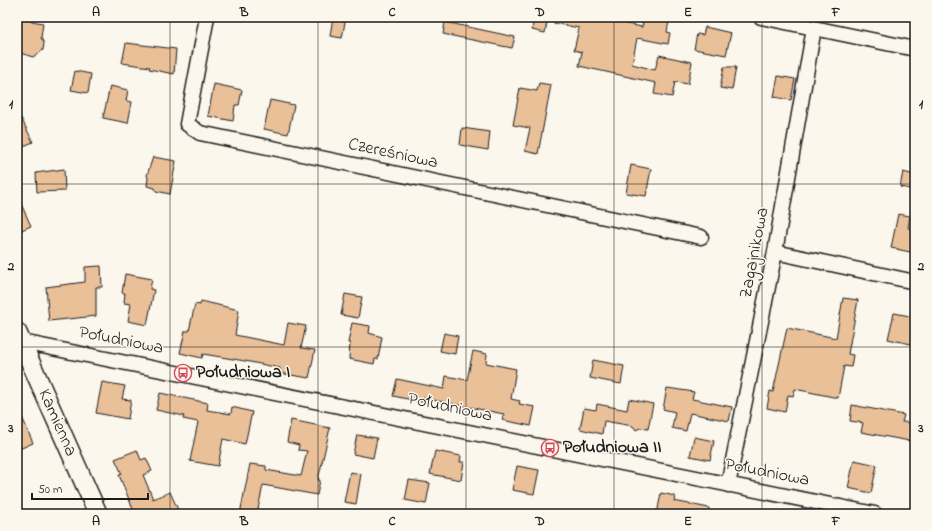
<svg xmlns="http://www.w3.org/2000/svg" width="932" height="531" viewBox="0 0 932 531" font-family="'Indie Flower',sans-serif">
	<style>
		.building { fill: #eac099; stroke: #1c1c1c }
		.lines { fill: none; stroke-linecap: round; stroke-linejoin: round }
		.minor-casing { stroke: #1c1c1c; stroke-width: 17 }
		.tertiary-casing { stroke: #1c1c1c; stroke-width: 21 }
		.minor { stroke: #fbf7ec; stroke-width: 14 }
		.tertiary { stroke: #fbf7ec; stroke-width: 18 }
		.grid { fill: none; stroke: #1c1c1c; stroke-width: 1; stroke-opacity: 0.55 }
		.labels { text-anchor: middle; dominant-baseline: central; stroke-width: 3; stroke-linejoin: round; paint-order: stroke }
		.street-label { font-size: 18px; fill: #1c1c1c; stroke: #fbf7ec }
		.poi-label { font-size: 18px; font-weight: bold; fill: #1c1c1c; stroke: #fbf7ec; text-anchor: start }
		.neatline { fill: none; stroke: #1c1c1c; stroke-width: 1.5 }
		.grid-label { font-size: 13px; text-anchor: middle; font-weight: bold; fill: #1c1c1c }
	</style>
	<rect width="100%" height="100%" fill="#fbf7ec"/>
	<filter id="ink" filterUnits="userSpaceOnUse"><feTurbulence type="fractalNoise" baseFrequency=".025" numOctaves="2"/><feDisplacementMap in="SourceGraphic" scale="8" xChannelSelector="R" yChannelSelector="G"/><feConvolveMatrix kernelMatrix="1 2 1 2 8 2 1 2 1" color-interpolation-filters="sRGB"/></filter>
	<g filter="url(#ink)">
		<path class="building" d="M333 17H346L342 38 330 36Z
			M534 17H548L545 33 532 30Z
			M554 17H613L612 21 642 27 644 17 669 21 667 32 670 33 668 44 637 38 632 64 655 70 659 55 692 62 688 84 675 82 672 97 654 94 656 83 579 66 582 52 574 50 579 28 553 23Z
			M21 19 43 23 41 38 44 43 43 50 33 57 17 52V39Z
			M445 22 515 37 512 48 443 34Z
			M705 27 731 33 726 55 694 49 697 34 703 35Z
			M126 43 176 49 174 74 149 69 150 67 122 63Z
			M724 67H736L732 90 720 88Z
			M75 71 91 74 88 93 71 90Z
			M778 76 795 79 791 100 774 97Z
			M539 83 551 85 538 154 525 151 530 128 513 125 520 88 537 91Z
			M214 84 242 90 239 105H235L233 121 208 116Z
			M110 86 128 90 126 101 132 102 128 123 103 118Z
			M270 100 294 105 288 134 264 129Z
			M17 110 33 142 17 149Z
			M462 128 490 132 488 150 460 145Z
			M153 157 176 161 170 194 156 191 155 188 147 186 148 178 147 175Z
			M631 165 651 169 646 196 626 193Z
			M64 169 65 191 37 192 36 173Z
			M903 172 915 175V190L900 187Z
			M17 195 31 226 17 232Z
			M898 214 910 216 908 228 915 229V253L891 248Z
			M101 266 102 287H96V316L49 321 46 287 85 282V267Z
			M125 274 152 279 150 289 154 290 147 325 128 321 131 304 124 303 125 293H122Z
			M345 294 362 297 358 318 341 315Z
			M843 298 858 300 848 354 853 355 851 367 844 366 838 398 795 389 793 396 788 395 785 412 767 408 770 391 773 392 787 328 836 338Z
			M201 301 239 310 235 335 284 345 288 323 306 326 301 348 315 350 309 378 279 373 280 368 245 361 203 354 202 358 180 353 185 331H189L195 304 200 305Z
			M894 313 915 317 911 344 888 339Z
			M352 323 370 326 369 333 382 337 378 359H375L374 364 349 359 350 343H348Z
			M444 333 458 336 455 354 440 351Z
			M473 351 487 354 486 363 516 369 511 399 520 401 519 404 535 407 531 426 502 420 504 414 423 398 422 402 393 396 397 379 444 389 446 376 467 380Z
			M593 360 624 366 621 384 590 378Z
			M102 382 125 386 122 399 131 400 128 419 96 413Z
			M667 388 694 392 692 399 732 407 729 421 690 413 686 431 672 428 675 412 663 409Z
			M160 393 208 403 207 410 231 414 232 407 252 412 245 444 223 439 218 466 190 461 198 422 183 419 184 416 156 410Z
			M629 399 653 404 648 429 640 428 636 430 633 426 604 421 602 434 580 429 584 408 596 410 597 404 627 410Z
			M17 405 33 443 17 450Z
			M852 405 904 415 902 422 915 423V442L861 432 863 423 850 421Z
			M291 420 330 428 318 480H320L317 495 263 485 257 514H240L250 464 266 466V470L301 476 307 451 298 450 299 445 287 442Z
			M357 435 377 438 373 458 353 454Z
			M694 437 714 441 710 460 690 456Z
			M137 450 141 460 146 458 152 471 143 475 153 499 170 492 180 514H135L119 475 122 474 115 459Z
			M435 451 461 456 460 462H464L461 480 430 474Z
			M854 460 877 465 871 493 848 488Z
			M517 466 539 470 534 494 512 490Z
			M350 472 361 474 356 504 344 502Z
			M409 480 430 483 426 504 405 500Z
			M661 493 675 496 674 501 709 508V514H657Z"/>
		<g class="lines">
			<defs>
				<path id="minor" d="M207 17 187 124 200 133 701 237
					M761 17 915 49
					M775 252 915 282
					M17 341 875 514
					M728 485 775 252 814 28"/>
				<path id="tertiary" d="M17 332 98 514"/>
			</defs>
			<use href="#minor" class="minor-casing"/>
			<use href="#tertiary" class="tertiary-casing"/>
			<use href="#minor" class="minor"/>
			<use href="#tertiary" class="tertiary"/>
		</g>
	</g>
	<path class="grid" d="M170 17V514M318 17V514M466 17V514M614 17V514M762 17V514M17 184H915M17 347H915"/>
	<defs>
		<symbol id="bus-ring" viewBox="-11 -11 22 22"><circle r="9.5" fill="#fbf7ec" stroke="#d1495b" stroke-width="1.5"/><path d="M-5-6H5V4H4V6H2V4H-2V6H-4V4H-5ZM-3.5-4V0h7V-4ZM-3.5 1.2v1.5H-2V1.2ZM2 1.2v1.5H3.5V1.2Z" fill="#d1495b"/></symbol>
	</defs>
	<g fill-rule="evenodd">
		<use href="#bus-ring" x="173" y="363" width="20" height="20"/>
		<use href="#bus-ring" x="540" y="438" width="20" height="20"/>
	</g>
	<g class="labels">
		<g class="street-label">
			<text transform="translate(393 154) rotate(12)">Czereśniowa</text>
			<text transform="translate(755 253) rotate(-79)">Zagajnikowa</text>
			<text transform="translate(121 341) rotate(11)">Południowa</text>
			<text transform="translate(450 408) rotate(12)">Południowa</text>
			<text transform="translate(57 423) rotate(66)">Kamienna</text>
			<text transform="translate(767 473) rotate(11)">Południowa</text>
		</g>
		<g class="poi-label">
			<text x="196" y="373">Południowa I</text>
			<text x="563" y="448">Południowa II</text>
		</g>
	</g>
	<rect width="932" height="531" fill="none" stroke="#fbf7ec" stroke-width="44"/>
	<path d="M32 493v6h116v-6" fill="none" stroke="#1c1c1c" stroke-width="2"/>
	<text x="38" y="493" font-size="12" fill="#1c1c1c" stroke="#fbf7ec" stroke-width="3" paint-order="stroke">50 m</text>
	<rect x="22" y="22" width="888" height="487" class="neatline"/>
	<g class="grid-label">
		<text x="96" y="16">A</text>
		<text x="244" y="16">B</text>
		<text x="392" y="16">C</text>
		<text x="540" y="16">D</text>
		<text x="688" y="16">E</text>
		<text x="836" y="16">F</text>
		<text x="11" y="108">1</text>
		<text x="921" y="108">1</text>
		<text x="11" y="270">2</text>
		<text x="921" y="270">2</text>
		<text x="11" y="432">3</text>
		<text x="921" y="432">3</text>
		<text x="96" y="525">A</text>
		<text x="244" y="525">B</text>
		<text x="392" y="525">C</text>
		<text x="540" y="525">D</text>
		<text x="688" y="525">E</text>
		<text x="836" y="525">F</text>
	</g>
</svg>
